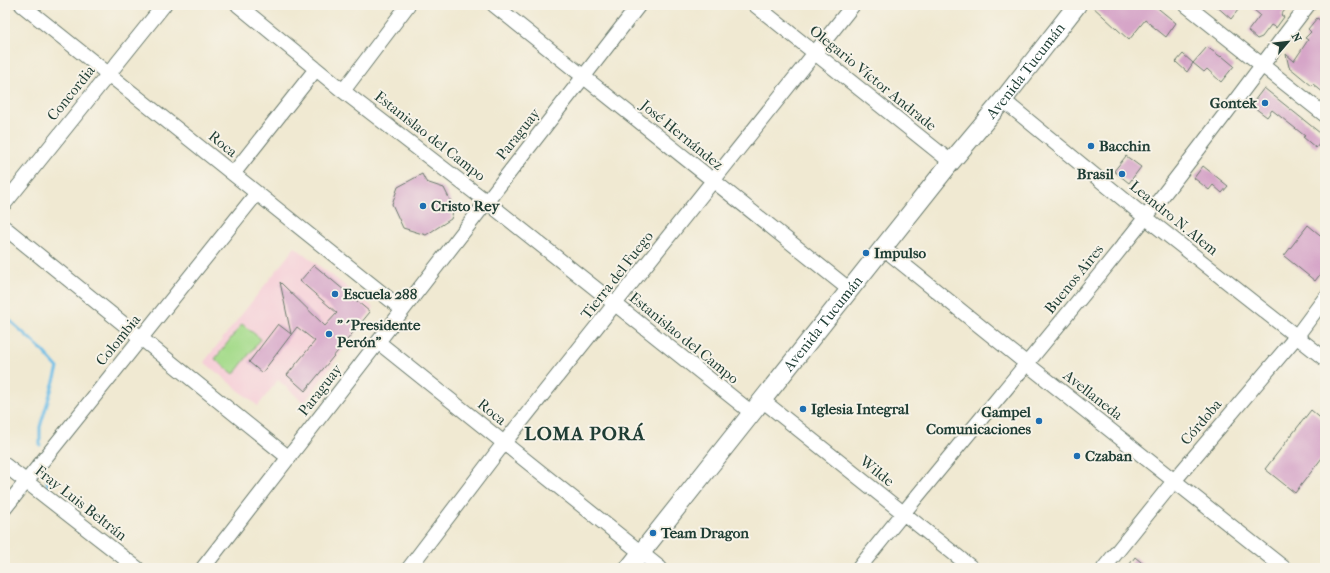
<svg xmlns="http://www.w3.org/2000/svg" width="1330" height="573" viewBox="0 0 1330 573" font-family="'IM FELL French Canon',serif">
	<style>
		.built { fill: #f6cfd8 }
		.green { fill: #a5db8b; stroke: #628c60 }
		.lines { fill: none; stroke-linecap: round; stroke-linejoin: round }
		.stream { stroke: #6cbde7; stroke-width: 3 }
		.building { fill: #d6a5c8 }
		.minor-casing { stroke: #68796b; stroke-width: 16 }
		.major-casing { stroke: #68796b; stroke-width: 20 }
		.minor { stroke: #fff; stroke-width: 14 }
		.major { stroke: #fff; stroke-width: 18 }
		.poi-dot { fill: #1f6fb2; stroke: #f7f3e8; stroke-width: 1.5 }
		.labels { text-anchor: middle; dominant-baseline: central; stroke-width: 4; stroke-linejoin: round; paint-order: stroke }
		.street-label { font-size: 15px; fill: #1f3d34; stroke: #f7f3e8 }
		.poi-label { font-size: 15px; font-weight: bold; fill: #1f3d34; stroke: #f7f3e8; text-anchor: start }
		.district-label { font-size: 19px; font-weight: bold; letter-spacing: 1px; fill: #1f3d34; stroke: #f7f3e8 }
	</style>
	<rect width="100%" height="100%" fill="#f7f3e8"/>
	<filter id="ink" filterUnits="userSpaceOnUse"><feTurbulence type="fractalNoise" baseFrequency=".025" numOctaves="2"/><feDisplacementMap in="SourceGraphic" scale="8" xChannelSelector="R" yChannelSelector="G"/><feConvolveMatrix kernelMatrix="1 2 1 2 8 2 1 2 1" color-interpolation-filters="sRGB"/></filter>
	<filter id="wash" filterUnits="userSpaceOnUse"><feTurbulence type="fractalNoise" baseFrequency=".012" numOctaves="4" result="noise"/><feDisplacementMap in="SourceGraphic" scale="16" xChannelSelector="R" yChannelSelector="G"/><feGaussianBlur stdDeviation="0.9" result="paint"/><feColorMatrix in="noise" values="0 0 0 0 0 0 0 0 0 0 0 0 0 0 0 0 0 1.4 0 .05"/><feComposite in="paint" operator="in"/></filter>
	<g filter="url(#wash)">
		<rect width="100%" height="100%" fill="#f0e9d2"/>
		<path class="built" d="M295 247 374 308 304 403 278 380 258 406 204 362Z"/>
		<path class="green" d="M242 324 261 339 234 374 215 359Z"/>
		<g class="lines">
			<path class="stream" d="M5 316 40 348 58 368 40 427V445
				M45 469 49 493"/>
		</g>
		<g id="blocks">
			<path class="building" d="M1091 5H1154L1176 23 1166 37 1145 20 1129 40Z
				M1215 5H1242L1231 19Z
				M1248 5H1289L1281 15 1284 17 1276 28 1271 25 1262 37 1257 39 1248 31 1260 15Z
				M1325 14V94L1313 84 1312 86 1289 67 1286 54 1294 61 1308 40 1305 38 1311 32 1308 29 1317 18 1320 20Z
				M1207 47 1221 57 1222 56 1234 66 1221 82 1207 69 1204 72 1193 63Z
				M1183 54 1193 63 1187 72 1176 62Z
				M1264 88 1325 137 1316 148 1303 137 1305 136 1272 110 1267 117 1251 105Z
				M1126 156 1141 167 1129 183 1114 171Z
				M1203 166 1228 186 1222 193 1213 185 1209 190 1194 178Z
				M422 174 426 182 444 188 454 208 451 219 426 235 403 228 392 204 398 187Z
				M1308 225 1325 239V268L1315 281 1284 256Z
				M314 265 370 312 305 391 287 375 315 341 297 327 262 373 249 362 278 324 291 334 280 282 325 326 337 313 300 281Z
				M1311 410 1325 422V454L1295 493 1265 469Z
				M1135 557 1148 568H1127Z"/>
		</g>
	</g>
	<g filter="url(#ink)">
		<use href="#blocks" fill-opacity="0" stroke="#68796b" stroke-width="1"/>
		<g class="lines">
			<defs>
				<path id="minor" d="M22 5 403 310
					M238 5 343 91 487 202 752 413
					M494 5 850 290
					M755 5 951 162
					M1186 5 1325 115
					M343 91 408 5
					M1003 100 1145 217 1325 359
					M233 174 316 69
					M5 203 164 5
					M5 228 289 458
					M883 248 1027 364 1284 568
					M378 342 660 568
					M762 400 972 568
					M5 465 137 568
					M5 508 257 193
					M203 568 639 5
					M409 568 504 443 853 5
					M859 568C953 450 1052 336 1145 218 1201 148 1253 76 1308 5
					M1104 568 1174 481 1296 337 1325 298"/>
				<g id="major">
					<path id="s1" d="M629 568 951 162 1003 100 1077 5"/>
				</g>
			</defs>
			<use href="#minor" class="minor-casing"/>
			<use href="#major" class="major-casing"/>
			<use href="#minor" class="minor"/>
			<use href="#major" class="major"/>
		</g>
	</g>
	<g class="poi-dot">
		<circle cx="1265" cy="103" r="4"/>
		<circle cx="1091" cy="146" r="4"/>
		<circle cx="1122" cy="174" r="4"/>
		<circle cx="423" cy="206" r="4"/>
		<circle cx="866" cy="253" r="4"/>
		<circle cx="335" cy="294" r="4"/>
		<circle cx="329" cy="334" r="4"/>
		<circle cx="803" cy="409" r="4"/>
		<circle cx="1039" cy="421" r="4"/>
		<circle cx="1077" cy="456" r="4"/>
		<circle cx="653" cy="533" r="4"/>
	</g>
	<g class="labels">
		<g class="street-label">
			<text stroke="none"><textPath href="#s1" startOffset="636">Avenida Tucumán</textPath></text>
			<text transform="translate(873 78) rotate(39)">Olegario Víctor Andrade</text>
			<text transform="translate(71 93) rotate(-51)">Concordia</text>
			<text transform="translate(518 134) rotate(-52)">Paraguay</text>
			<text transform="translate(682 135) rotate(39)">José Hernández</text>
			<text transform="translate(430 136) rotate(38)">Estanislao del Campo</text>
			<text transform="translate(223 144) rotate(39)">Roca</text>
			<text transform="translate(1174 218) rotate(39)">Leandro N. Alem</text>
			<text transform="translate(617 275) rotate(-52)">Tierra del Fuego</text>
			<text transform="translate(1074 279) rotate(-51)">Buenos Aires</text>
			<text stroke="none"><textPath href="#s1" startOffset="312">Avenida Tucumán</textPath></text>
			<text transform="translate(684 338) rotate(39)">Estanislao del Campo</text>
			<text transform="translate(118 340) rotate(-51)">Colombia</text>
			<text transform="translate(320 390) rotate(-52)">Paraguay</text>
			<text transform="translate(1093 395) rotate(38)">Avellaneda</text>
			<text transform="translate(492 412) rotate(39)">Roca</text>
			<text transform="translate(1201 422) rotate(-50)">Córdoba</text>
			<text transform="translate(877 471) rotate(39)">Wilde</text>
			<text transform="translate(81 503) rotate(38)">Fray Luis Beltrán</text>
		</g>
		<g class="poi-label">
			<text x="1257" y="103" text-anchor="end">Gontek</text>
			<text x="1099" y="146">Bacchin</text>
			<text x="1114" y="174" text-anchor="end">Brasil</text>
			<text x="431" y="206">Cristo Rey</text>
			<text x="874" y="253">Impulso</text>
			<text x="343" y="294">Escuela 288</text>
			<text x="337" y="325">"´Presidente<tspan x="337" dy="17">Perón"</tspan></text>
			<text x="811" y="409">Iglesia Integral</text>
			<text x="1031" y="412" text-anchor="end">Gampel<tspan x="1031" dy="17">Comunicaciones</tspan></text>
			<text x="1085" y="456">Czaban</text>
			<text x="661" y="533">Team Dragon</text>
		</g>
		<g class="district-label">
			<text x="585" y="434">LOMA PORÁ</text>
		</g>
	</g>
	<rect width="1330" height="573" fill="none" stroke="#f7f3e8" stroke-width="20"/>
	<g transform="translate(1288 42) rotate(62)" stroke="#f7f3e8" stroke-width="3" paint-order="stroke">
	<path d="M0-3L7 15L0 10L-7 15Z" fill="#1f3d34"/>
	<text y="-6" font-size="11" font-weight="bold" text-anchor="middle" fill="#1f3d34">N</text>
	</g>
</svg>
